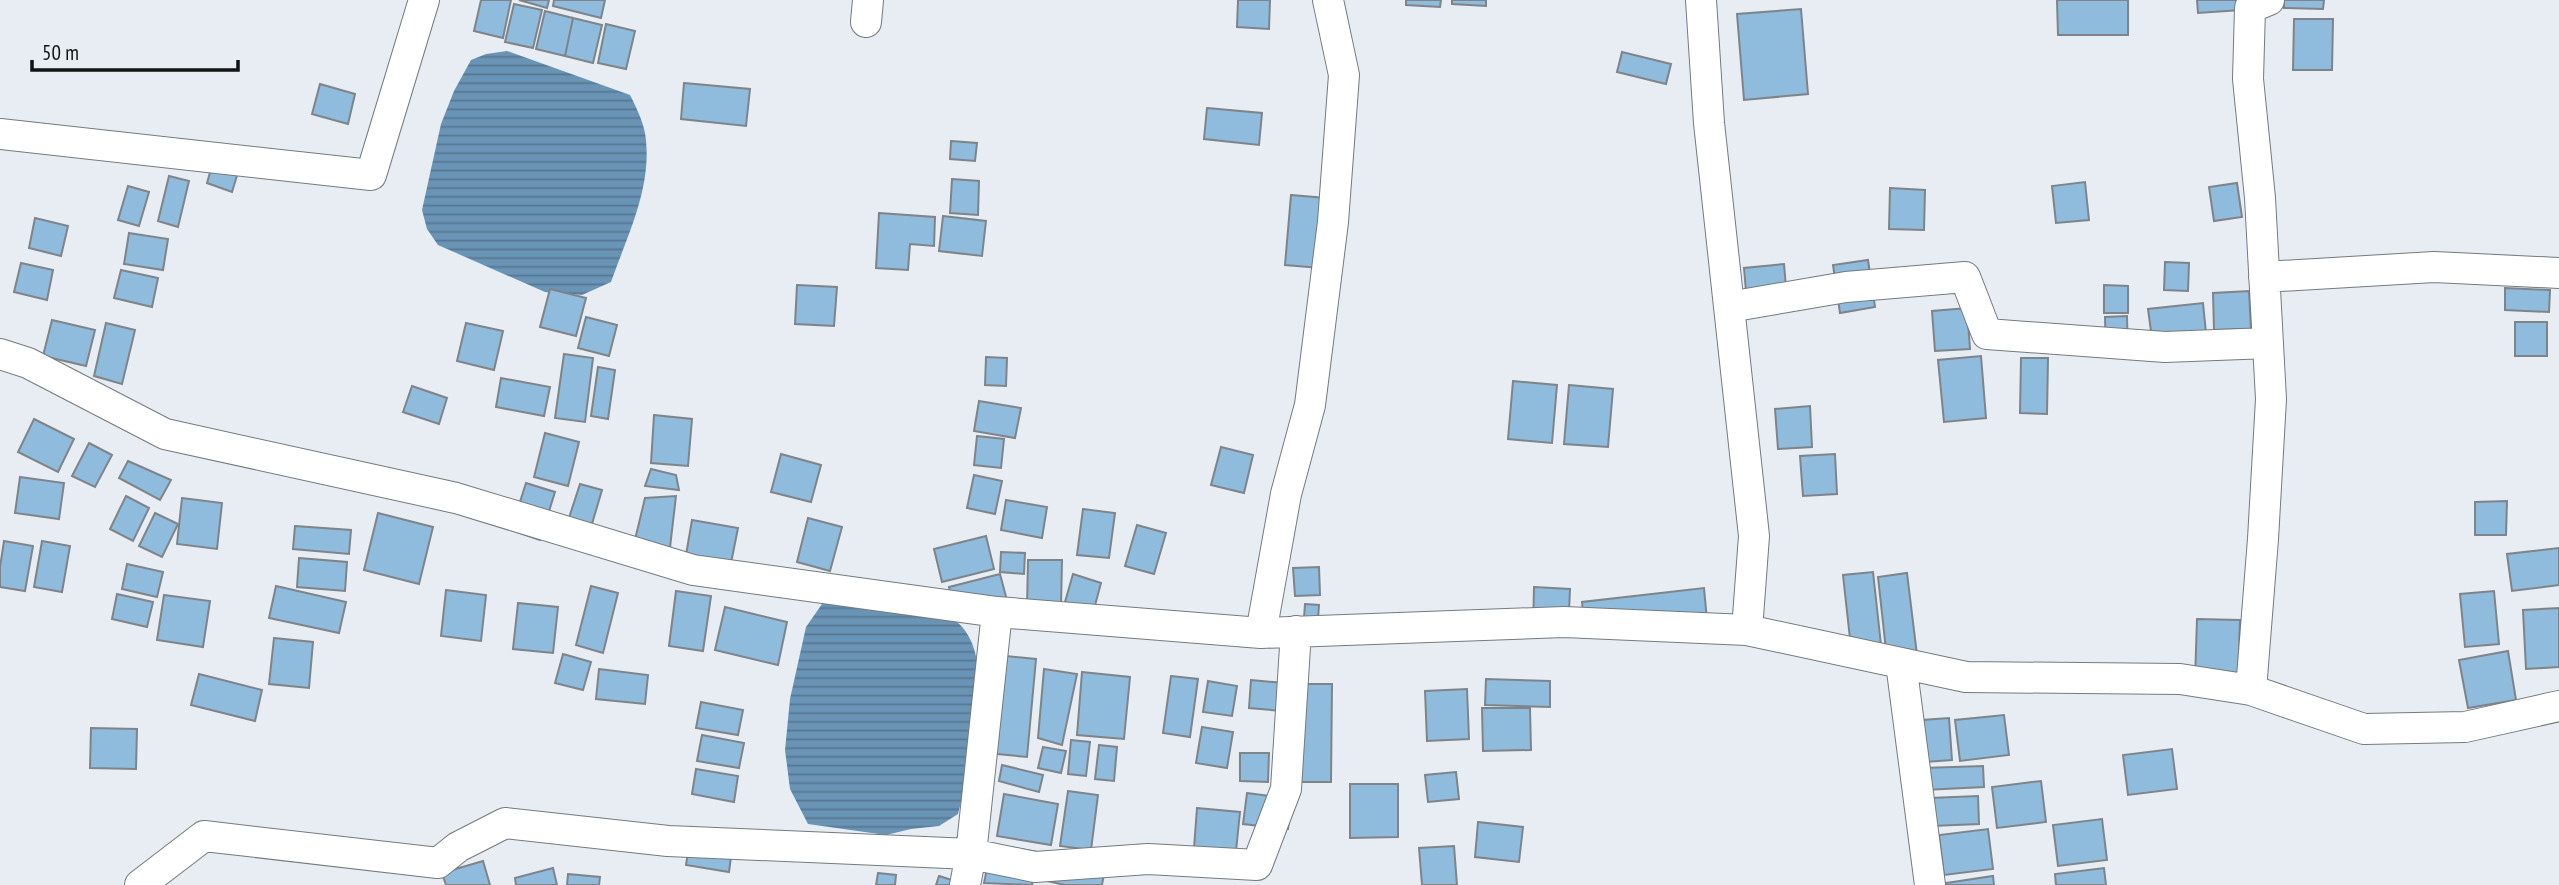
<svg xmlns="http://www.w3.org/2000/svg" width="2559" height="885" viewBox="0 0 2559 885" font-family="'PT Sans Narrow',sans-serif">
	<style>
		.water { fill: url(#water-rules) }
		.building { fill: #8fbbdd; stroke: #7e8489; stroke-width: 2 }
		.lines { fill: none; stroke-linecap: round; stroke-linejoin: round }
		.street-casing { stroke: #747a7e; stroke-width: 32 }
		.street { stroke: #fff; stroke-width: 30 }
	</style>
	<defs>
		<pattern id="water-rules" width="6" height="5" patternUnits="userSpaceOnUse" patternTransform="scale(1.75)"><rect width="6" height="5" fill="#6a94b5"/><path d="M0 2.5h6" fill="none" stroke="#567792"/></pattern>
	</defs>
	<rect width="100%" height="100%" fill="#e7edf3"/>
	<path class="water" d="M507 51 630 95C637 109 645 125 646 141 651 189 627 237 611 282L582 295 545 292 438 245 427 229 422 210 441 124 454 91 471 60 486 54Z
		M857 602C874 605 943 612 953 619 1002 651 970 768 958 814L939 826 911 829 886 835 808 824 790 789 785 750 790 699 806 627 822 604Z"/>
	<path class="building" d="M481 0H511L503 38 474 31Z
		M519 0H549L547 8Z
		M554 0H605L601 18 553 6Z
		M1238 0H1270L1269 29 1237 27Z
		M1406 0H1441L1440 7 1406 5Z
		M1452 0H1486V6L1452 4Z
		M2057 0H2128V35H2058Z
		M2197 0H2269L2270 8 2198 13Z
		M2284 0H2324L2323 9 2284 8Z
		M514 4 542 10 533 48 505 42Z
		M1801 9 1808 94 1744 100 1737 14Z
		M545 11 573 18 565 56 536 49Z
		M573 18 602 25 593 63 565 56Z
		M2294 19H2333L2332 70H2293Z
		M606 24 635 31 626 69 598 63Z
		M1622 52 1671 64 1666 84 1617 72Z
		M684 83 750 89 746 126 681 119Z
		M320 84 355 94 348 124 312 114Z
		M1207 108 1262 113 1259 145 1204 139Z
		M951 141 977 143 975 161 950 159Z
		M216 151 242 159 232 192 207 183Z
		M169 176 189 181 178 227 158 221Z
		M952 179 979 181 978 215 950 213Z
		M2085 182 2089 220 2056 223 2052 186Z
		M2237 183 2242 217 2214 221 2209 187Z
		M128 186 149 192 139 226 118 220Z
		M1890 188 1925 190 1924 230 1889 229Z
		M1291 195 1326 198 1320 268 1285 265Z
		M879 213 935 217 934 246 910 244 908 270 876 268Z
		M943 216 986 221 982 256 939 251Z
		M35 218 68 226 61 256 29 248Z
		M129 233 168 239 163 270 124 264Z
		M1868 260 1875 307 1840 313 1833 265Z
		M2165 262 2189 263 2188 291 2164 290Z
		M21 263 53 270 47 300 14 292Z
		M1784 264 1787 299 1747 303 1744 268Z
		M121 270 158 278 152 307 114 298Z
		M797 285 837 287 834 326 795 324Z
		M2104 285 2128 286V313H2104Z
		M2505 288 2550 290 2549 312 2505 310Z
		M550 289 586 298 576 336 540 327Z
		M2249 291 2251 329 2214 330 2213 293Z
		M2203 303 2206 333 2152 339 2148 309Z
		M1967 308 1970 349 1935 351 1932 311Z
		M2127 316 2128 356H2106L2105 317Z
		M586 317 617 325 609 356 578 348Z
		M52 320 95 330 86 366 43 356Z
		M2515 322H2547V356H2515Z
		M106 323 135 330 122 384 94 376Z
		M466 323 503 331 494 370 457 361Z
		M564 354 593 358 585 422 555 418Z
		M1981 356 1986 418 1944 422 1938 360Z
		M986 357 1007 358 1006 386 985 385Z
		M2021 358H2048L2047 414 2020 413Z
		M598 367 615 370 608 419 591 416Z
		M501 378 550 387 544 416 496 407Z
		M1513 381 1557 385 1552 443 1508 439Z
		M1569 385 1613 389 1608 447 1564 444Z
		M412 386 447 398 439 424 403 412Z
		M979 401 1021 408 1015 438 974 431Z
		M1810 406 1812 447 1778 449 1775 409Z
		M654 415 692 419 688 466 651 463Z
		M34 419 74 439 58 472 18 452Z
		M545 433 579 442 568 486 534 477Z
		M977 436 1004 439 1001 468 974 465Z
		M89 443 112 455 95 487 72 476Z
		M1221 447 1253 455 1244 493 1211 485Z
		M781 454 821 465 811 502 771 492Z
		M1835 454 1837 494 1803 496 1800 456Z
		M128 461 171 480 160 500 119 478Z
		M651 469 676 475 679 490 645 486Z
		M974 475 1002 481 995 514 967 508Z
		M20 477 64 483 59 519 15 513Z
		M526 483 555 492 540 540 511 530Z
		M580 484 602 490 589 534 566 527Z
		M126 496 149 508 133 541 110 529Z
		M676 496 669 556 633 548 645 498Z
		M182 498 222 503 217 549 177 544Z
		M1006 500 1047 507 1042 538 1001 530Z
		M2507 501 2506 535H2475V502Z
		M1083 509 1115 513 1109 558 1077 555Z
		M155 513 178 524 162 557 139 546Z
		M378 513 433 527 419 584 364 570Z
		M808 518 842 527 830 571 797 562Z
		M692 520 738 528 731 563 686 555Z
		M1137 525 1166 533 1154 574 1125 566Z
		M295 526 351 530 349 554 293 549Z
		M986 536 994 569 942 582 934 549Z
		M4 541 33 546 25 591 0 587V567Z
		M42 541 70 546 62 592 34 587Z
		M2559 548V585L2512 591 2507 554Z
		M1001 552 1025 553 1024 574 1000 572Z
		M299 558 347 562 345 591 297 587Z
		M1028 560H1062L1061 607H1027Z
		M127 564 163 572 157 597 122 589Z
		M1319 567 1320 595 1295 596 1293 568Z
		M1873 572 1882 654 1852 657 1843 575Z
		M1907 573 1917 655 1887 659 1878 577Z
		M1000 574 1009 608 957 620 949 587Z
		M1073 574 1101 583 1090 624 1061 616Z
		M276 586 346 602 339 633 269 618Z
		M591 586 618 593 603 653 576 645Z
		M1534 587 1570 589 1568 633 1533 631Z
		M1704 588 1707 620 1585 634 1582 602Z
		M446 590 486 595 481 641 441 636Z
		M676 591 711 596 703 651 669 646Z
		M2494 591 2499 644 2465 647 2460 594Z
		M117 594 153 602 147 627 112 619Z
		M164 595 210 601 203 647 157 640Z
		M518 603 558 607 553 653 513 649Z
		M1305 604 1319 605 1317 633 1303 632Z
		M725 607 787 622 778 665 715 650Z
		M2559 608V667L2526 669 2523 610Z
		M2197 619 2240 620 2238 682 2195 680Z
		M274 638 313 642 309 688 269 684Z
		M2508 651 2516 700 2468 708 2459 660Z
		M563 654 591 662 583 690 555 683Z
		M996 655 1036 659 1027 757 987 753Z
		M599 669 648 675 645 704 596 699Z
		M1044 669 1077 674 1062 745 1038 738Z
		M1082 672 1130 677 1124 739 1077 735Z
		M199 674 262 690 255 721 191 705Z
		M1171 676 1198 679 1190 737 1163 733Z
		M1486 679 1550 681V707L1485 705Z
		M1251 680 1284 683 1282 711 1249 708Z
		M1208 681 1237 686 1232 716 1203 712Z
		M1303 684H1332L1331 782H1301Z
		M1467 689 1469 739 1427 741 1425 691Z
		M701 702 743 710 738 735 696 728Z
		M1482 708H1530L1531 750 1483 751Z
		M2004 715 2009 755 1960 761 1955 720Z
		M1949 718 1952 760 1925 762 1922 720Z
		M1202 727 1233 732 1227 768 1196 763Z
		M91 728 137 729 136 769 90 768Z
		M702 735 744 743 739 768 697 761Z
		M1071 740 1090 742 1086 776 1068 774Z
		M1099 745 1117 747 1114 781 1095 779Z
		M1043 747 1066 751 1061 773 1038 768Z
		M2172 749 2177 789 2128 795 2123 755Z
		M1240 753H1269L1268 782 1240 781Z
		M1002 765 1043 775 1039 792 999 781Z
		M1983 766 1984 787 1924 790 1923 768Z
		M696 769 738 776 734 802 692 794Z
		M1456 772 1459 799 1428 802 1425 775Z
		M2041 781 2046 822 1997 828 1992 787Z
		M1350 784H1398V837L1350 838Z
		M1068 791 1098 795 1091 850 1060 846Z
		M1247 793 1292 799 1288 829 1243 824Z
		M1004 794 1058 804 1051 845 997 836Z
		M1978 796 1979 824 1932 826 1930 798Z
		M1197 808 1240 812 1236 851 1194 848Z
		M2102 819 2107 860 2058 866 2053 825Z
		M1478 822 1523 827 1519 862 1475 857Z
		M692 827 734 834 729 872 686 865Z
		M1988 829 1993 869 1944 875 1939 835Z
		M992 844 1038 852 1032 885 984 883Z
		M1454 846 1457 885H1422L1419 848Z
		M1051 858 1105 868 1102 885H1065L1047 881Z
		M483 861 490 885H446L442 873Z
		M553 868 557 885H516L515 878Z
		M2104 868 2106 885H2056L2055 874Z
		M878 873 896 875 895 885H876Z
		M568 874 600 877 599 885H567Z
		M939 876 955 881 954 885H936Z
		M1993 876 1994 885H1947L1946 883Z"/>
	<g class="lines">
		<defs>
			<path id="street" d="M1701 0 1709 123 1754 536 1747 630
				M866 22 868 0
				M0 134 371 175 424 0
				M2264 277 2434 267 2559 273
				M1729 307 1846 287 1965 277 1987 334 2165 347 2268 343
				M0 354 28 363 165 434 456 498 693 570 997 612 1261 633 1564 622 1747 630 1966 677 2180 679 2251 690 2364 729 2465 727 2559 706
				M1261 633 1286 494 1310 405 1333 222 1344 75 1328 0
				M1901 663 1930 885
				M2251 690 2263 539 2271 399 2260 198 2248 79 2250 8 2269 0
				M140 885 204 836 438 863 458 847 505 823 668 841 971 854 1035 867 1148 859 1257 865 1286 789 1296 631
				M965 885 971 854 997 612"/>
		</defs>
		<use href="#street" class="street-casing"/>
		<use href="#street" class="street"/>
	</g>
	<path d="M32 60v10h206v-10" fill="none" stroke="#101214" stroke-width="3.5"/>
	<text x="42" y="60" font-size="21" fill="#101214" stroke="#e7edf3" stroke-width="5" paint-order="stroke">50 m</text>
</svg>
